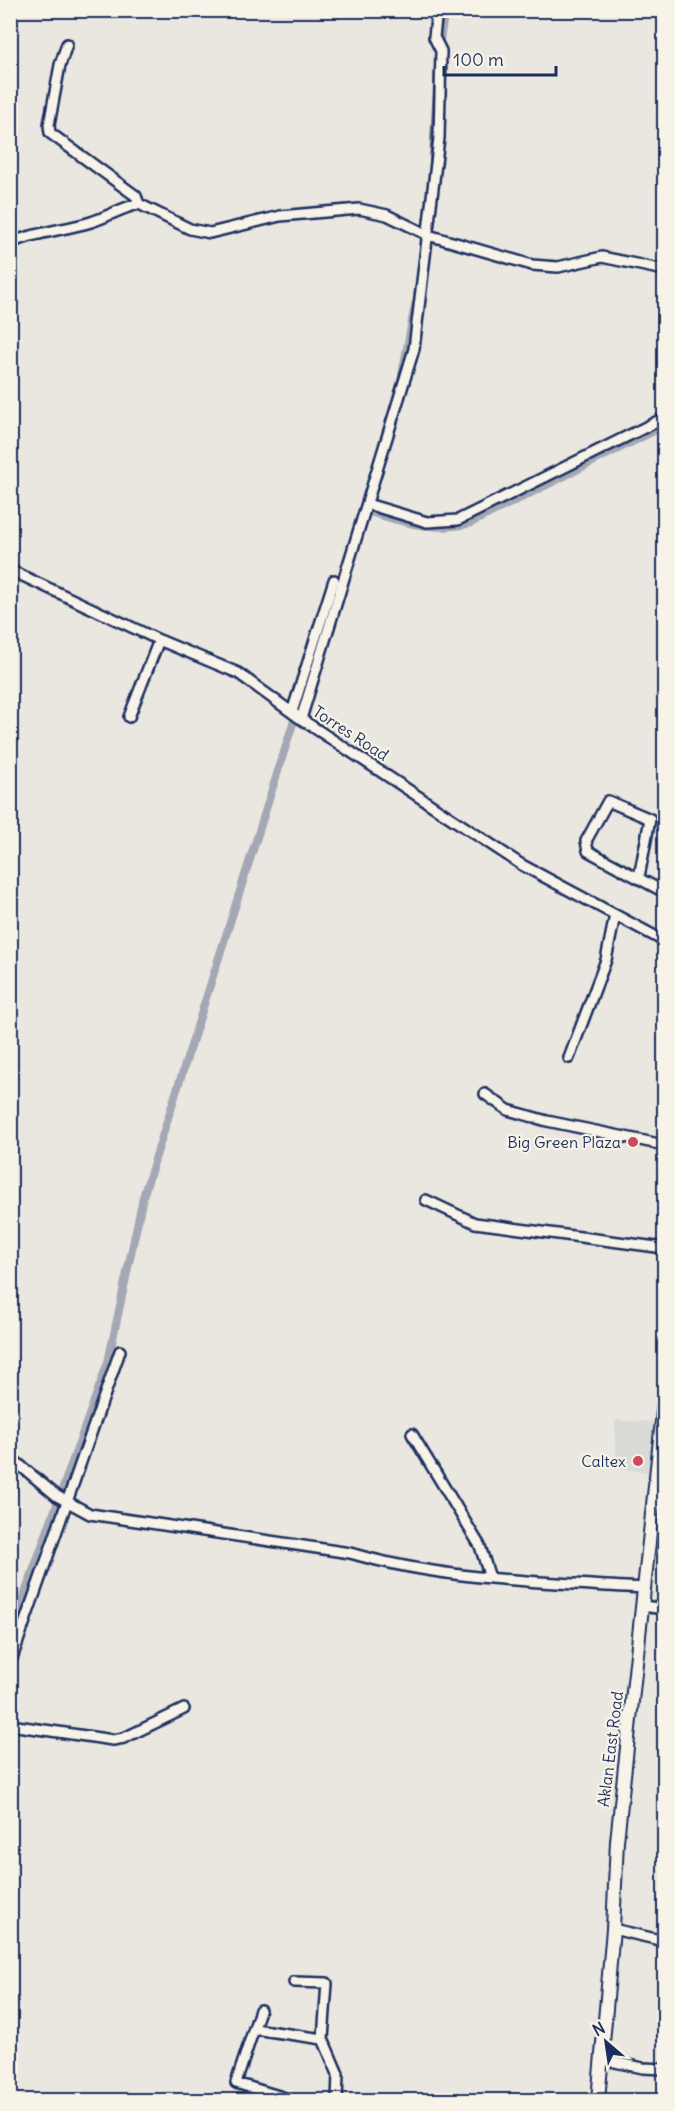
<svg xmlns="http://www.w3.org/2000/svg" width="675" height="2111" viewBox="0 0 675 2111" font-family="Delius,sans-serif">
	<style>
		.built { fill: #dadad6 }
		.lines { fill: none; stroke-linecap: round; stroke-linejoin: round }
		.stream { stroke: #6d7892; stroke-width: 2 }
		.canal { stroke: #a3a8b4; stroke-width: 8 }
		.minor-casing { stroke: #1b2f5e; stroke-width: 14 }
		.major-casing { stroke: #1b2f5e; stroke-width: 16 }
		.minor { stroke: #f7f3e8; stroke-width: 9 }
		.major { stroke: #f7f3e8; stroke-width: 12 }
		.poi-dot { fill: #d1495b; stroke: #f7f3e8; stroke-width: 2 }
		.labels { text-anchor: middle; dominant-baseline: central; stroke-width: 4.5; stroke-linejoin: round; paint-order: stroke }
		.street-label { font-size: 16px; fill: #1b2f5e; stroke: #f7f3e8 }
		.poi-label { font-size: 16px; fill: #1b2f5e; stroke: #f7f3e8; text-anchor: end }
	</style>
	<rect width="100%" height="100%" fill="#eae7e0"/>
	<filter id="ink" filterUnits="userSpaceOnUse"><feTurbulence type="fractalNoise" baseFrequency=".0167" numOctaves="2"/><feDisplacementMap in="SourceGraphic" scale="12" xChannelSelector="R" yChannelSelector="G"/><feConvolveMatrix kernelMatrix="1 2 1 2 8 2 1 2 1" color-interpolation-filters="sRGB"/></filter>
	<g filter="url(#ink)">
		<path class="built" d="M615 1420 654 1422 650 1472 616 1469Z"/>
		<g class="lines">
			<path class="stream" d="M428 198 436 48"/>
			<path class="canal" d="M440 40 445 10
				M402 375 415 305
				M370 512C406 523 433 532 471 523L664 426
				M315 656 335 594
				M10 1635 108 1362 143 1197 297 711"/>
			<defs>
				<path id="minor" d="M139 204 190 229 210 233 280 216 359 209 387 215 428 235 532 265 558 267 602 257 664 270
					M10 243C37 232 64 230 91 222 108 217 122 207 139 204L136 196 50 133 49 125 60 65 67 44
					M367 504 427 522 458 520 664 418
					M10 570 159 640 238 673 301 719 522 865 664 941
					M292 712 334 580
					M129 717 159 640
					M301 719 414 349 439 138 441 51 434 37 437 10
					M639 877 650 819 608 801 586 841 588 851 664 892
					M569 1058 606 960 615 915
					M485 1094 508 1110 547 1121 664 1145
					M426 1200 475 1223 664 1248
					M412 1434 480 1546 490 1578
					M10 1457 57 1496 90 1514 350 1553C446 1581 547 1582 645 1588
					M643 1606 664 1609
					M10 1664 120 1351
					M10 1725 113 1740 124 1738 184 1709
					M613 1929 664 1941
					M294 1982 327 1983 323 2039 338 2074 337 2100
					M260 2010 236 2083 292 2100
					M254 2029 323 2039
					M601 2059 643 2068 664 2069"/>
				<path id="major" d="M598 2100 613 1929 617 1841 664 1402"/>
			</defs>
			<use href="#minor" class="minor-casing"/>
			<use href="#major" class="major-casing"/>
			<use href="#minor" class="minor"/>
			<use href="#major" class="major"/>
		</g>
	</g>
	<g class="poi-dot">
		<circle cx="633" cy="1142" r="6"/>
		<circle cx="638" cy="1461" r="6"/>
	</g>
	<g class="labels">
		<g class="street-label">
			<text transform="translate(351 733) rotate(33)">Torres Road</text>
			<text transform="translate(610 1749) rotate(-83)">Aklan East Road</text>
		</g>
		<g class="poi-label">
			<text x="621" y="1142">Big Green Plaza</text>
			<text x="626" y="1461">Caltex</text>
		</g>
	</g>
	<rect width="675" height="2111" fill="none" stroke="#f7f3e8" stroke-width="36"/>
	<rect x="18" y="18" width="639" height="2075" fill="none" stroke="#1b2f5e" stroke-width="2" filter="url(#ink)"/>
	<g transform="translate(606 2042) rotate(331)" stroke="#f7f3e8" stroke-width="4.5" paint-order="stroke">
	<path d="M0-4.5L10 22L0 15L-10 22Z" fill="#1b2f5e"/>
	<text y="-9" font-size="16" font-weight="bold" text-anchor="middle" fill="#1b2f5e">N</text>
	</g>
	<path d="M444 66v9h112v-9" fill="none" stroke="#1b2f5e" stroke-width="3"/>
	<text x="453" y="66" font-size="18" fill="#1b2f5e" stroke="#f7f3e8" stroke-width="4.5" paint-order="stroke">100 m</text>
</svg>
